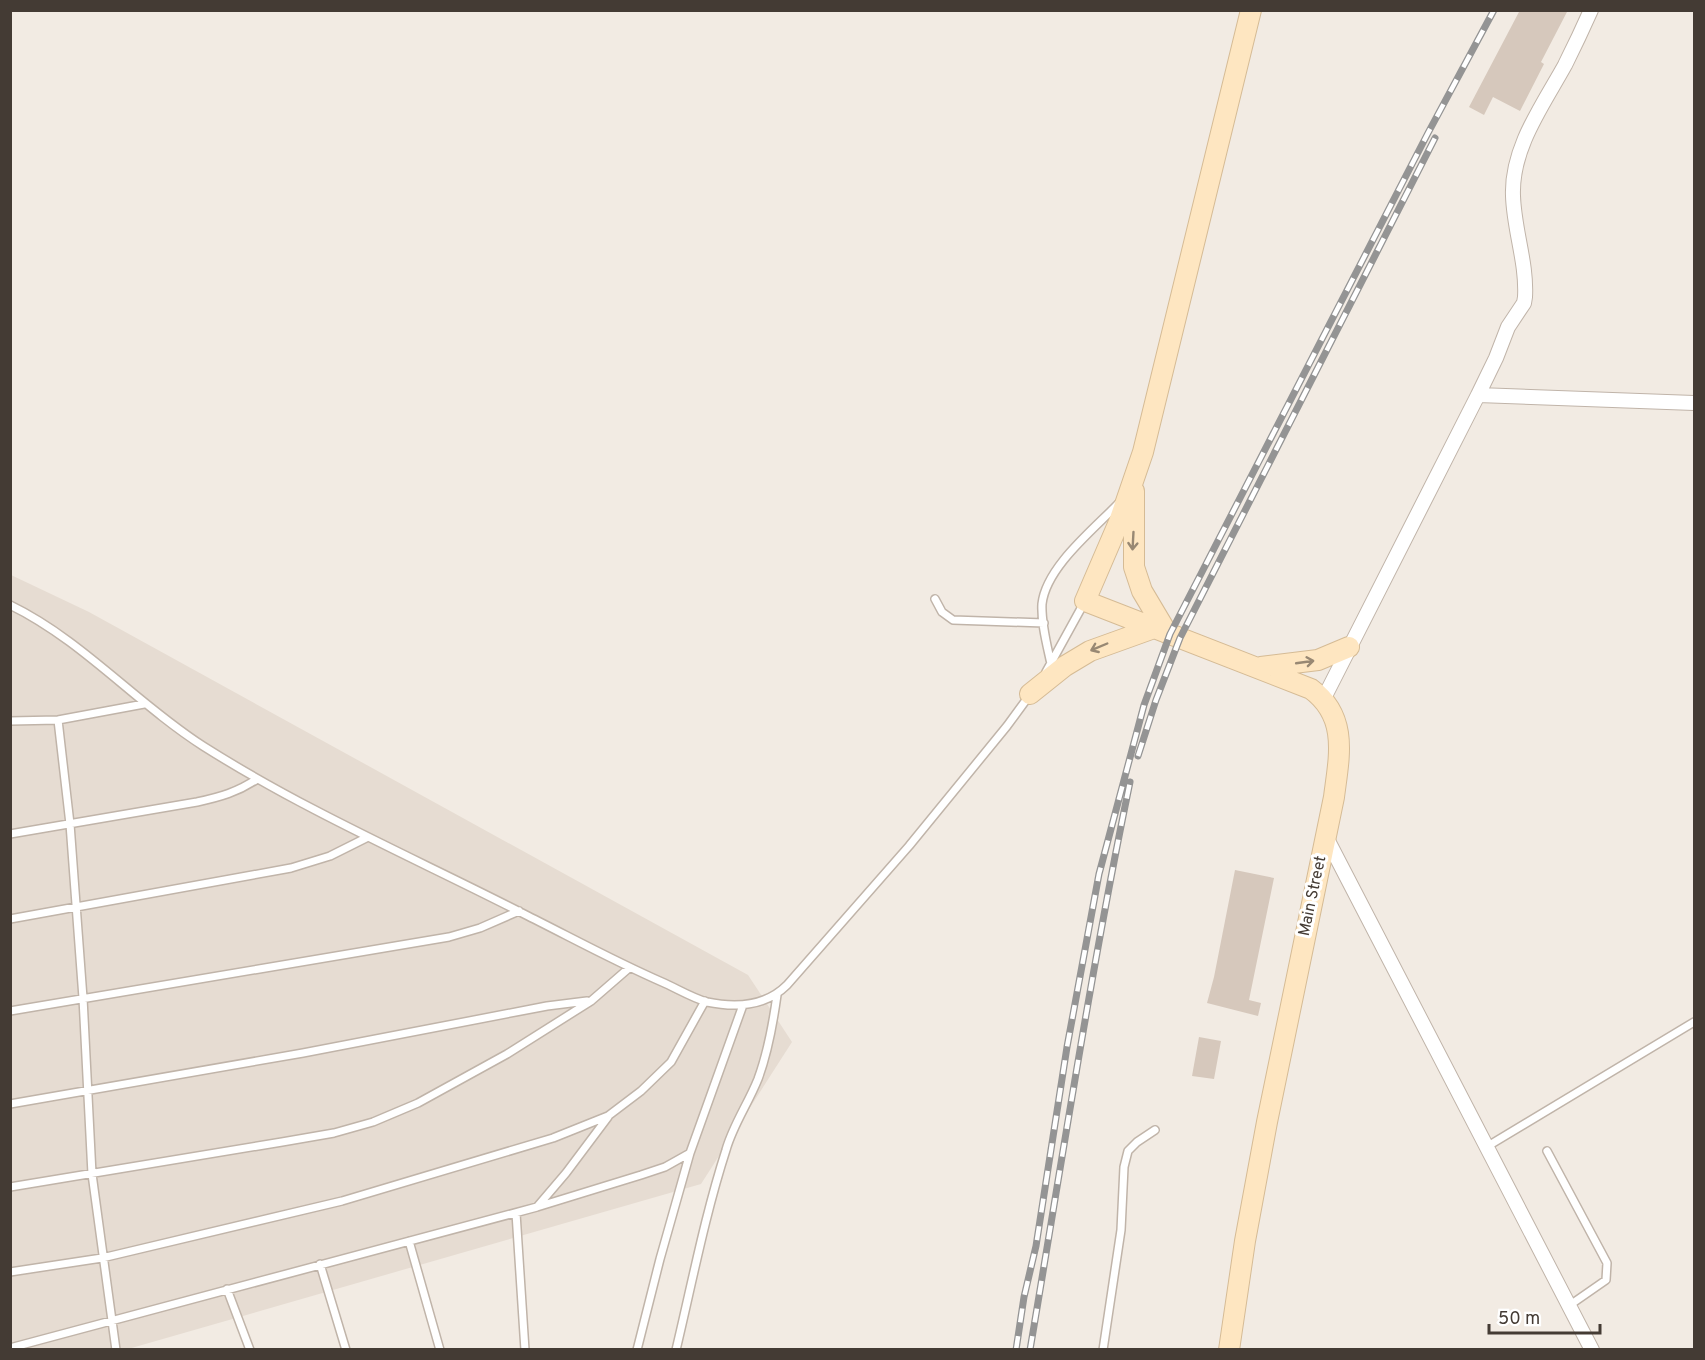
<svg xmlns="http://www.w3.org/2000/svg" width="1705" height="1360" viewBox="0 0 1705 1360" font-family="Overpass,sans-serif">
	<style>
		.residential { fill: #e6dcd2 }
		.building { fill: #d6c8bc }
		.lines { fill: none; stroke-linecap: round; stroke-linejoin: round }
		.service-casing { stroke: #c0b4a9; stroke-width: 10 }
		.minor-casing { stroke: #c0b4a9; stroke-width: 16 }
		.secondary-casing { stroke: #d5bb95; stroke-width: 22 }
		.service { stroke: #fff; stroke-width: 7 }
		.minor { stroke: #fff; stroke-width: 14 }
		.secondary { stroke: #fee6c1; stroke-width: 20 }
		.rail-casing { stroke: #949494; stroke-width: 7 }
		.rail { stroke: #fff; stroke-width: 4.5; stroke-dasharray: 14; stroke-linecap: butt }
		.oneway { stroke: #988873 }
		.labels { text-anchor: middle; dominant-baseline: central; stroke-width: 6; stroke-linejoin: round; paint-order: stroke }
		.street-label { font-size: 16px; fill: #443b34; stroke: #fff }
	</style>
	<rect width="100%" height="100%" fill="#f2ebe3"/>
	<path class="residential" d="M11 575 89 612 748 975 792 1042 701 1184 128 1349 11 1350Z"/>
	<path class="building" d="M1520 10H1568L1541 62 1544 64 1520 111 1493 97 1484 115 1469 107Z
		M1235 870 1274 878 1249 1000 1261 1003 1258 1016 1207 1003 1214 977Z
		M1199 1037 1221 1041 1214 1079 1192 1076Z"/>
	<g class="lines">
		<defs>
			<path id="service" d="M935 599 942 612 953 620 1044 623
				M10 605C82 640 136 703 203 746 307 812 419 860 528 916 572 938 616 962 662 982 676 988 692 998 707 1002 736 1008 766 1006 787 985L909 846 1007 726 1029 696
				M1051 664C1047 645 1041 623 1042 604 1046 567 1094 529 1119 503
				M1046 672 1084 603
				M58 720 70 824 83 998 92 1174 116 1350
				M10 721 58 720 144 704
				M10 834 197 802C220 797 238 792 257 779
				M10 919 291 868 330 856 366 838
				M10 1011 449 937 480 928 519 911
				M10 1104 303 1053 547 1006 587 1001
				M1488 1146 1694 1022
				M1547 1151 1607 1263 1606 1280 1570 1305
				M10 1187 282 1142 334 1133 373 1122 418 1103 507 1054 591 1001 629 968
				M537 1207 566 1173 608 1117
				M516 1213 525 1350
				M409 1241 440 1350
				M320 1264 346 1350
				M10 1272 102 1258 342 1201 553 1138 608 1116 641 1091 671 1062 705 1001
				M227 1289 250 1350
				M10 1348 537 1207 641 1175 665 1167 690 1153 743 1005
				M637 1350 660 1259 690 1153
				M676 1350C692 1283 705 1215 726 1150 733 1125 748 1104 758 1079 768 1052 773 1024 777 995
				M1103 1350 1121 1230 1124 1167 1128 1151 1137 1142 1155 1130"/>
			<path id="minor" d="M1478 395 1496 358 1508 327 1524 303 1525 297C1527 263 1514 230 1513 196 1511 148 1543 105 1565 65 1574 47 1583 28 1591 10
				M1324 698 1478 395 1694 403
				M1326 837 1592 1350"/>
			<path id="secondary" d="M1134 491V567L1142 591 1167 633
				M1261 667 1318 660 1349 647
				M1030 694 1065 666 1090 651 1154 628
				M1229 1350 1245 1241 1267 1122 1334 797C1339 757 1349 717 1311 689L1085 601 1119 522 1143 452 1251 10"/>
		</defs>
		<use href="#service" class="service-casing"/>
		<use href="#minor" class="minor-casing"/>
		<use href="#secondary" class="secondary-casing"/>
		<use href="#service" class="service"/>
		<use href="#minor" class="minor"/>
		<use href="#secondary" class="secondary"/>
		<defs>
			<path id="rail" d="M1138 756 1156 700 1180 638 1435 138
				M1016 1350 1024 1297 1036 1246 1067 1047 1099 874 1144 705 1170 634 1428 133 1494 10
				M1030 1350C1062 1160 1091 970 1130 782"/>
		</defs>
		<use href="#rail" class="rail-casing"/>
		<use href="#rail" class="rail"/>
	</g>
	<defs><path id="oneway-shaft" d="M-6 0H5M1.5-3L5.5 0L1.5 3" fill="none" stroke-width="1.6" stroke-linecap="round" stroke-linejoin="round" transform="scale(1.5)"/></defs>
	<g class="oneway">
		<use href="#oneway-shaft" transform="translate(1133 541) rotate(93)"/>
		<use href="#oneway-shaft" transform="translate(1099 647) rotate(157)"/>
		<use href="#oneway-shaft" transform="translate(1305 662) rotate(-8)"/>
	</g>
	<g class="labels">
		<g class="street-label">
			<text transform="translate(1313 896) rotate(-78)">Main Street</text>
		</g>
	</g>
	<rect width="1705" height="1360" fill="none" stroke="#443b34" stroke-width="24"/>
	<path d="M1489 1324v9h111v-9" fill="none" stroke="#443b34" stroke-width="3"/>
	<text x="1498" y="1324" font-size="18" fill="#443b34" stroke="#ffffff" stroke-width="4.5" paint-order="stroke">50 m</text>
</svg>
